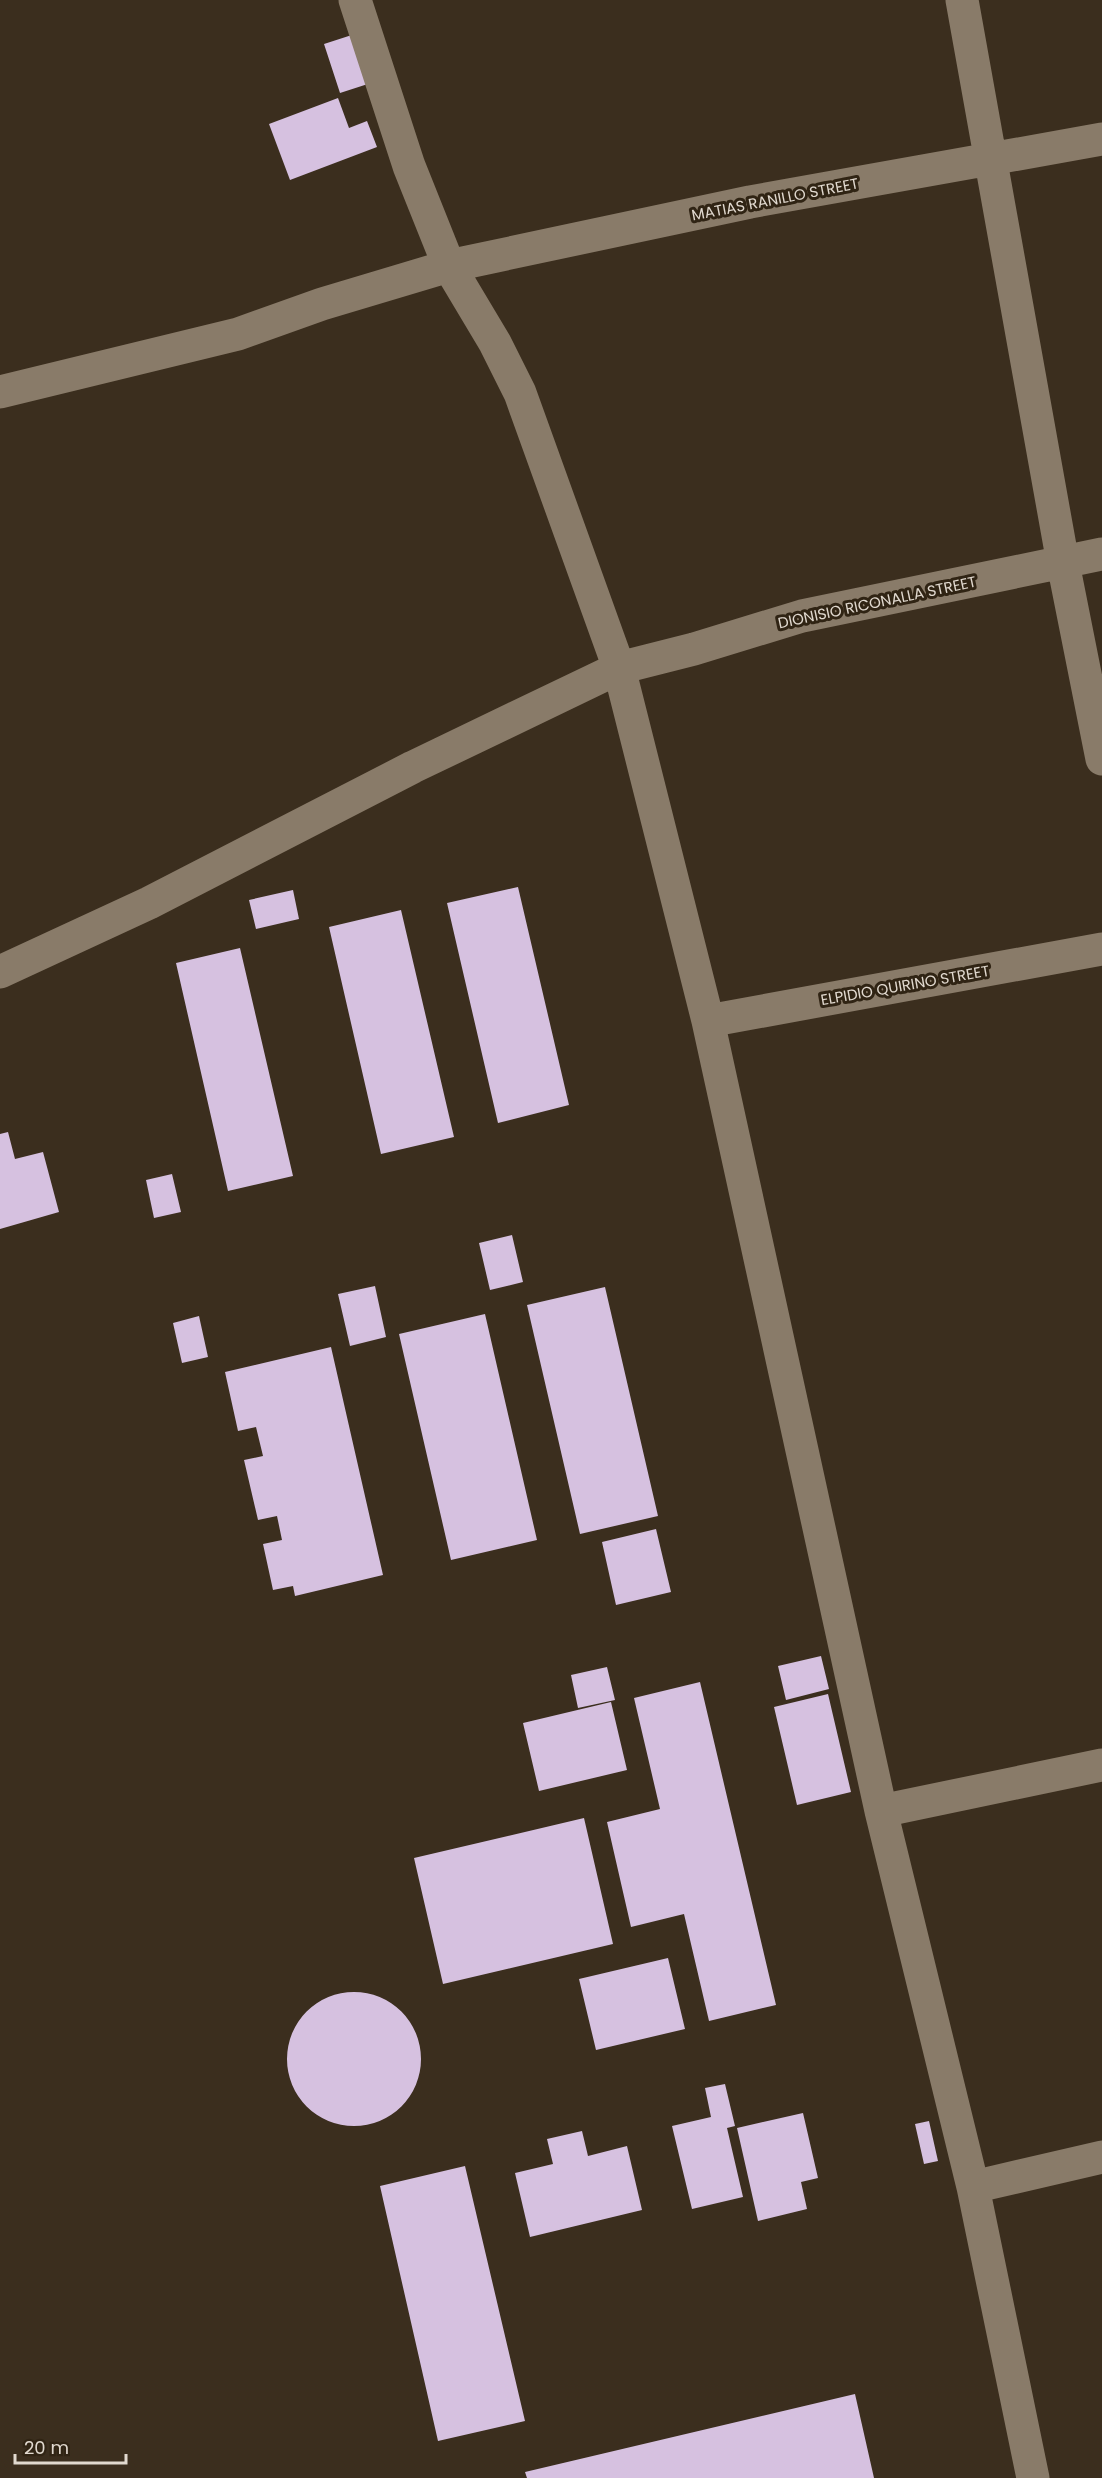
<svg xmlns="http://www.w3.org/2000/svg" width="1102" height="2478" viewBox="0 0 1102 2478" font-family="Poppins,sans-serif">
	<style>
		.building { fill: #d6c1e0 }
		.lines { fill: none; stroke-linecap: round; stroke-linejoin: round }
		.minor { stroke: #897b69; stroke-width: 33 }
		.labels { text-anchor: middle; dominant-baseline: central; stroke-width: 6; stroke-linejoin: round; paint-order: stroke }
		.street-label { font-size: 15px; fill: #e1d9cf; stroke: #302414 }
	</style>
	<rect width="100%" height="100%" fill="#3b2e1e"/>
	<path class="building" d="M358 33 374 82 340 93 324 44Z
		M338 98 349 128 367 121 377 147 290 180 269 124Z
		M518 887 569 1105 498 1123 447 903Z
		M293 890 299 919 256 929 249 900Z
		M401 910 454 1137 381 1154 329 927Z
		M240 948 293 1176 228 1191 176 963Z
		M8 1132 15 1159 43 1152 59 1212 0 1229V1134Z
		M172 1174 181 1212 154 1218 146 1180Z
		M512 1235 523 1282 490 1290 479 1243Z
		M375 1286 386 1337 350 1346 338 1294Z
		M605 1287 658 1516 580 1534 527 1305Z
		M485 1314 537 1540 451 1560 399 1334Z
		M199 1316 208 1357 182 1363 173 1323Z
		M331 1347 383 1575 295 1596 293 1586 273 1590 263 1544 282 1540 277 1516 258 1520 244 1460 263 1456 256 1427 238 1431 225 1372Z
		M656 1529 671 1592 616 1605 602 1542Z
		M821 1656 829 1689 786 1700 778 1666Z
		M607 1667 615 1700 578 1708 571 1675Z
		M700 1682 776 2005 709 2021 684 1914 631 1927 607 1822 660 1809 634 1698Z
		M828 1694 851 1792 797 1805 774 1707Z
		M611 1702 627 1770 539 1791 523 1723Z
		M584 1818 613 1944 443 1984 414 1858Z
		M668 1958 685 2029 596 2050 579 1979Z
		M287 2059a67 67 0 1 1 134 0a67 67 0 1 1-134 0Z
		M725 2084 735 2126 727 2128 743 2197 692 2209 672 2126 711 2117 705 2088Z
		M803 2113 818 2178 801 2182 807 2209 758 2221 737 2128Z
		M929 2121 938 2161 924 2164 915 2124Z
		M582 2131 588 2156 627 2146 642 2210 530 2237 515 2173 553 2164 547 2139Z
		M465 2166 525 2421 438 2441 380 2186Z
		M855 2394 874 2478H527L525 2472Z"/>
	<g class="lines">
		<path class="minor" d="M355 0 409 166 449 266 495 343 520 393 619 668 708 1021 881 1811 973 2187 1033 2478
			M962 0 1063 563 1102 759
			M0 392 238 334 322 304 449 266 750 202 1102 139
			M0 972 149 903 413 767 619 668 694 649 802 616 1102 554
			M708 1021 1102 949
			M881 1811 1102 1765
			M973 2187 1102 2157"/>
	</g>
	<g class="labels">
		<g class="street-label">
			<text transform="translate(775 199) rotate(-11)">MATIAS RANILLO STREET</text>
			<text transform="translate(877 602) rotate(-12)">DIONISIO RICONALLA STREET</text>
			<text transform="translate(905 985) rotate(-10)">ELPIDIO QUIRINO STREET</text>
		</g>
	</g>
	<path d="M15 2454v9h111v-9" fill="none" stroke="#e1d9cf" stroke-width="3"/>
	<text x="24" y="2454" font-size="18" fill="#e1d9cf" stroke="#302414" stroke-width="4.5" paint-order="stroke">20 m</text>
</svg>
